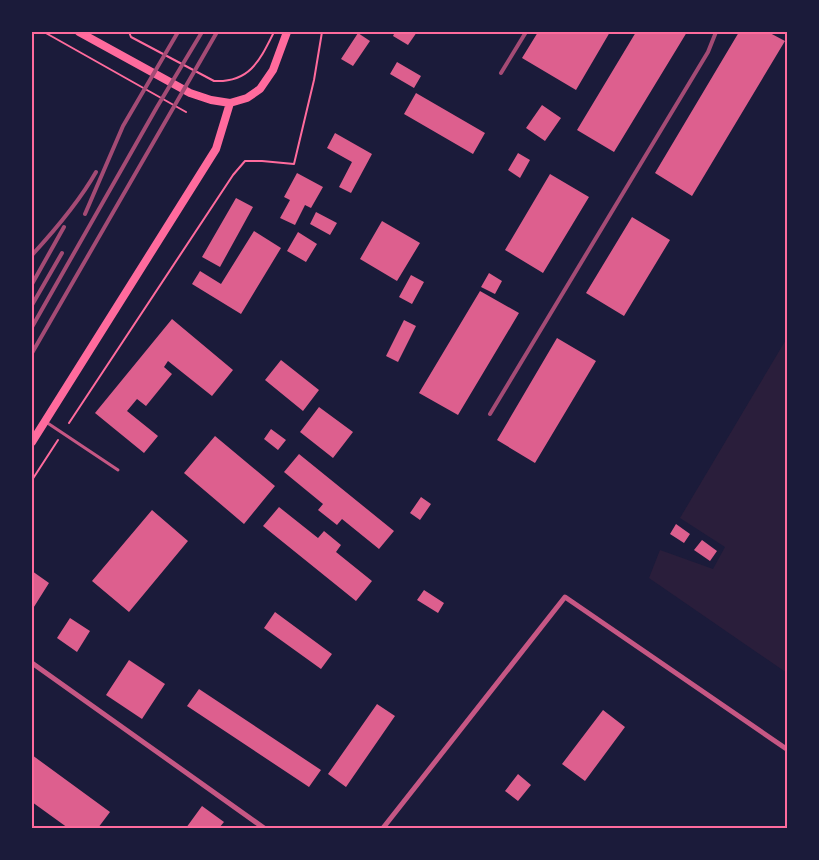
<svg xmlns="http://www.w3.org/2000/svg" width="819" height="860" viewBox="0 0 819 860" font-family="'Alegreya Sans',sans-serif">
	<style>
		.green { fill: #2a1e3b }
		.building { fill: #dd5f8e }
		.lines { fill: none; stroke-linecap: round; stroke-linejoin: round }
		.path { stroke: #ff6b9d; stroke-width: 2 }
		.service { stroke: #c65784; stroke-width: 3 }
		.minor { stroke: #c65784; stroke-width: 5 }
		.primary { stroke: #ff6b9d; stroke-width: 8 }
		.rail { stroke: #a44b75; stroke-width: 4 }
		.neatline { fill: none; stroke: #ff6b9d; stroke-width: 2 }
	</style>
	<rect width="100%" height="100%" fill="#1b1b3a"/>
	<path class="green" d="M787 338V673L649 578 660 550 713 569 725 547 680 518Z"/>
	<path class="building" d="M395 32H417L408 45 393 36Z
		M538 32H610L576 90 522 58Z
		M636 32H687L614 152 577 130Z
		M739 32H768L785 41 692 196 655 173Z
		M358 33 370 41 353 66 341 59Z
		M397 62 421 76 414 88 390 74Z
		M416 93 485 133 473 154 404 114Z
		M542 105 561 118 545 141 526 128Z
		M335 133 372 154 351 193 339 187 352 162 327 148Z
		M518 153 530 160 520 178 508 170Z
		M297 173 323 187 311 208 305 205 295 225 280 218 290 200 284 197Z
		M550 174 589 197 543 273 505 250Z
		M236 198 253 207 220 267 202 257Z
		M316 212 337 223 330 235 310 224Z
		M632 217 670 240 624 316 586 293Z
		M382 221 420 243 397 281 360 259Z
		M254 231 281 248 241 314 192 284 200 271 221 284Z
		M298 232 317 244 306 262 287 251Z
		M489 273 502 281 495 294 481 287Z
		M411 275 424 282 412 304 399 297Z
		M480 291 519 313 458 415 419 393Z
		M172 319 233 370 212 396 168 361 164 367 172 374 146 406 137 399 127 411 158 436 144 453 95 413Z
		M404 320 416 326 398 362 386 356Z
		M557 338 596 361 535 463 497 440Z
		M281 360 319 390 303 411 265 380Z
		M319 407 353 432 333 458 300 432Z
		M271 429 286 440 278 450 264 439Z
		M215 436 275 486 244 524 184 473Z
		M299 454 394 531 379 549 342 519 337 525 318 510 323 504 284 472Z
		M421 497 431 504 420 520 410 513Z
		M279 507 318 538 324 531 341 545 336 552 372 581 356 601 263 526Z
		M152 510 188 541 129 612 92 581Z
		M676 524 690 534 684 543 670 534Z
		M702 540 717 551 710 561 694 550Z
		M32 571 49 583 32 610Z
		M424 590 444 603 438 613 417 600Z
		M275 612 332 654 321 669 264 628Z
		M70 618 90 631 77 652 57 638Z
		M129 660 165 684 142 719 106 695Z
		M199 689 321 770 309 787 187 706Z
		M377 704 395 716 346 787 328 774Z
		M603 710 625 727 585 781 562 764Z
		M32 755 110 812 98 828H68L32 802Z
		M518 774 531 785 518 801 505 791Z
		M202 806 224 822 219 828H186Z"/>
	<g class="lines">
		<path class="path" d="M44 32 186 112
			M129 32 131 37 214 81C250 83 260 60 274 32
			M69 423 233 175 245 161H262L294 164 314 80 322 32
			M32 480 58 440"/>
		<path class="service" d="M46 422 118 470"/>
		<path class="minor" d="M32 663 264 828
			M383 828 565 597 788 750"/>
		<path class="primary" d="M79 32 190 93 211 100 230 103 247 98 260 89 273 70 287 32
			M32 442 216 149 230 103"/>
		<path class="rail" d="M501 73 526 32
			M85 214 123 126 178 32
			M32 255C55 230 79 202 96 172
			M32 284 64 227
			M32 305 62 253
			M32 327 157 107 202 32
			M32 353 217 32
			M490 414 708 52 716 32"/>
	</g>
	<rect width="819" height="860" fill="none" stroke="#1b1b3a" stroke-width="66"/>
	<rect x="33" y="33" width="753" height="794" class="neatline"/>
</svg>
